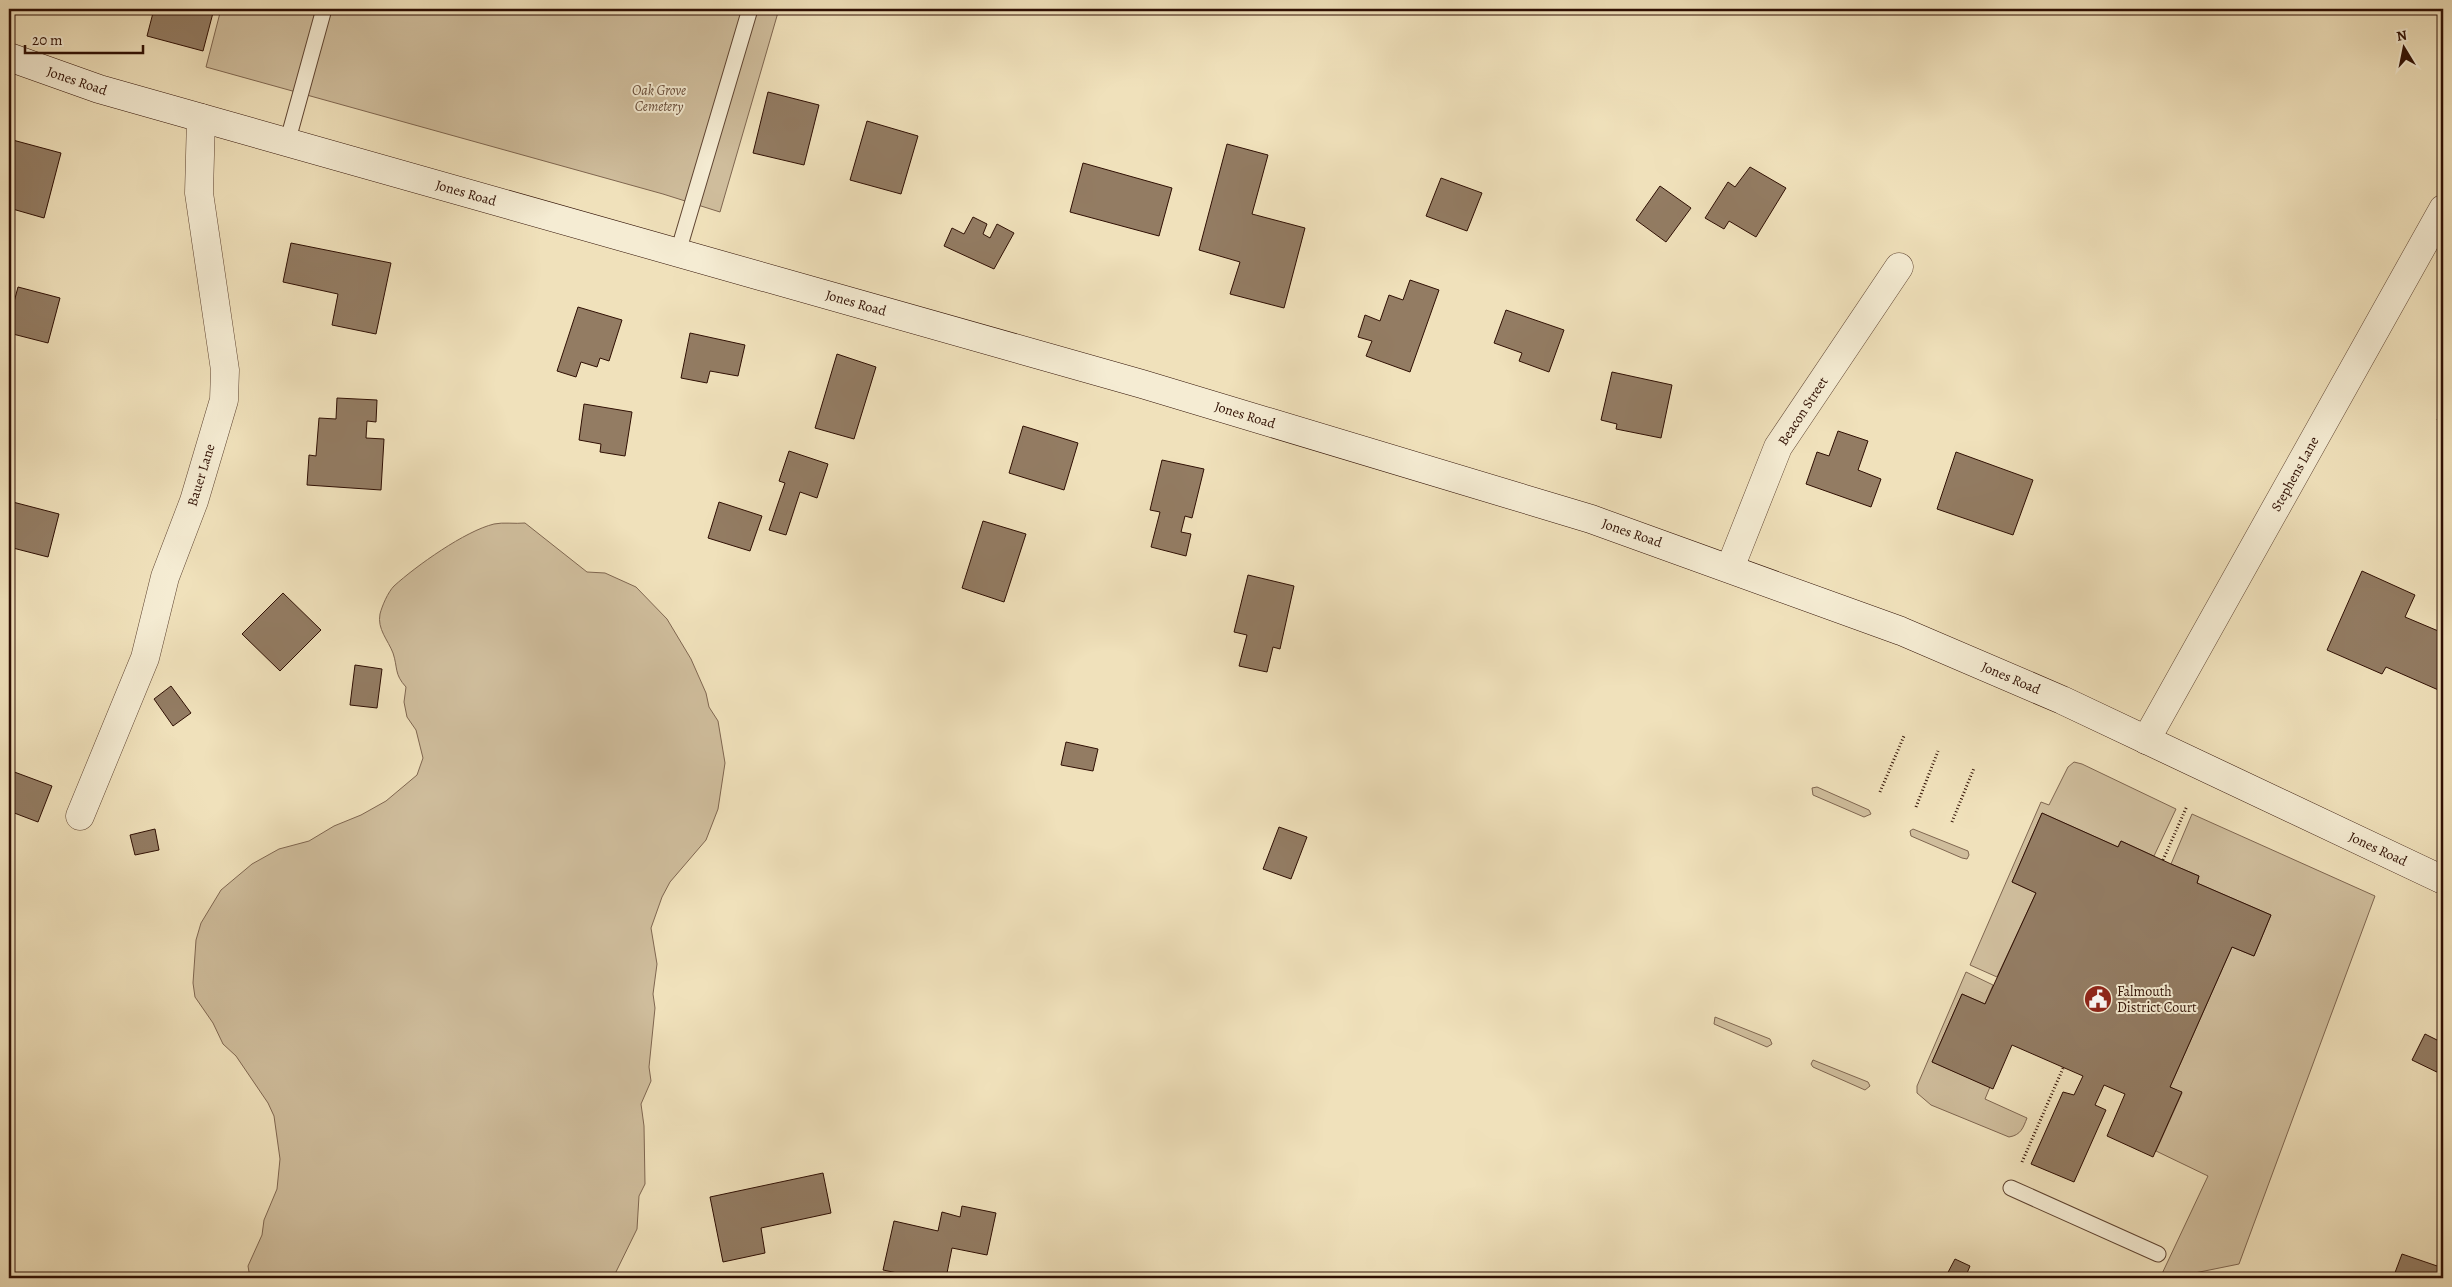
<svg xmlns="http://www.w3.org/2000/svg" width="2452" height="1287" viewBox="0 0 2452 1287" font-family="Alegreya,serif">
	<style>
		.green { fill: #cfbd9c; stroke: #7f6650 }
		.building { fill: #937c63; stroke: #2f0f03 }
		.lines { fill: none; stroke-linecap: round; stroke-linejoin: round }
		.service-casing { stroke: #5f4431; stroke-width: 17 }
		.minor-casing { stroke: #5f4431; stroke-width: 29 }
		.secondary-casing { stroke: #2f0f03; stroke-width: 29 }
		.path { stroke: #2f0f03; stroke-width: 3; stroke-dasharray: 1 2.5; stroke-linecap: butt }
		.service { stroke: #f5ecd3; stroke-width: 15 }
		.minor { stroke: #f5ecd3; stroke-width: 28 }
		.secondary { stroke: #f5ecd3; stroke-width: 28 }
		.labels { text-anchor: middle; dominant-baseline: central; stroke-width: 4; stroke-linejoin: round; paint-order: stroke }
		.street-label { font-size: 14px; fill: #2f0f03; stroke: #f5ecd3 }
		.park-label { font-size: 14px; font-style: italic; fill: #674c39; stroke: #f5ecd3 }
		.poi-label { font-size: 14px; fill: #2f0f03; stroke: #f5ecd3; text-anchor: start }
	</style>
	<rect width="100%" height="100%" fill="#f0e1bb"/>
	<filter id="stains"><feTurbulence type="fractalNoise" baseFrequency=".004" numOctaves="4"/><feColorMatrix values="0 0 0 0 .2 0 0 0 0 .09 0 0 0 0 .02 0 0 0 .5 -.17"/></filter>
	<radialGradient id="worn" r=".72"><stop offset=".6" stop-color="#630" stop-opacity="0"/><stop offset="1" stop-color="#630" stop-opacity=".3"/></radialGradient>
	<path class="green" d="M221 9H779L720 212 663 194 206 67Z
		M525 523 587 572 605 573 636 587 667 619 691 659 706 693 709 707 718 721 725 763 718 809 706 840 670 882 662 897 651 928 657 964 653 994 655 1008 649 1067 651 1081 641 1104 644 1126 645 1184 639 1196 637 1229 613 1278H250L248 1266 262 1235 264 1220 277 1189 280 1159 274 1116 268 1103 236 1056 223 1044 213 1023 195 997 193 983 196 940 201 923 221 890 252 864 279 849 309 841 334 826 361 815 386 801 417 775 423 758 416 730 407 717 404 702 406 687C394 674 398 668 393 653 388 640 377 629 380 614 382 606 388 592 394 586 416 566 465 531 494 524 503 522 515 524 525 523Z
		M2074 762 2082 764 2176 809 2154 856 2121 841 2118 847 2042 813 2012 882 2036 893 1997 977 1970 965 2041 802 2049 805 2068 767Z
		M1817 787 1869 810 1871 814 1864 817 1813 795 1812 788Z
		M2192 814 2375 896 2239 1264 2170 1278H2160L2208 1176 2156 1151 2182 1093 2170 1087 2232 947 2254 956 2271 915 2197 883 2199 876 2171 864Z
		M1913 829 1968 851 1969 855 1967 859 1962 858 1911 836 1910 831Z
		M1966 972 1993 985 1985 1004 1962 994 1932 1062 1990 1087 1985 1099 2027 1118C2023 1128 2021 1135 2009 1137L1931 1105 1917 1093V1086Z
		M1715 1017 1770 1039 1772 1044 1767 1047 1714 1024Z
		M1813 1060 1868 1082 1870 1086 1865 1090 1813 1067 1811 1064Z"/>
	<path class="building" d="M154 9H214L203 51 147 36Z
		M768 92 819 105 804 165 753 153Z
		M867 121 918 136 901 194 850 180Z
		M9 139 61 153 44 218 9 208Z
		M1227 144 1268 155 1252 214 1305 228 1284 308 1230 294 1240 262 1199 250Z
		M1083 163 1172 188 1159 236 1070 212Z
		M1750 167 1786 188 1756 237 1729 221 1724 229 1705 218 1728 182 1735 187Z
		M1441 178 1482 193 1467 231 1426 216Z
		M1660 186 1691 208 1666 242 1636 220Z
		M973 217 987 224 983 234 990 238 997 224 1014 233 994 269 944 246 952 228 964 234Z
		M291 243 391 263 376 334 332 325 338 294 283 282Z
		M1410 280 1439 290 1410 372 1366 356 1372 341 1358 337 1365 315 1380 321 1389 295 1403 300Z
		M18 287 60 298 48 343 9 333V321Z
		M578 307 622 320 609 361 600 358 597 367 581 362 576 377 557 371Z
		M1506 310 1564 330 1549 372 1519 361 1522 353 1494 343Z
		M690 333 745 345 738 376 710 371 707 383 681 378Z
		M837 354 876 367 854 439 815 428Z
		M1612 372 1672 385 1661 438 1616 429 1617 424 1601 420Z
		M337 398 377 400 376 422 367 421 366 438 384 439 381 490 307 485 309 455 316 456 319 418 336 419Z
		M584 404 632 412 625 456 600 452 601 444 579 440Z
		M2443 410V424L2437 420Z
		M1023 426 1078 443 1064 490 1009 473Z
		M1838 431 1868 441 1858 470 1881 479 1871 507 1806 484 1817 452 1829 456Z
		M789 451 828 464 817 498 800 492 786 535 769 530 785 483 779 481Z
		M1956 452 2033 480 2013 535 1937 509Z
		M1162 460 1204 469 1192 518 1185 516 1181 532 1191 534 1186 556 1151 547 1160 512 1150 510Z
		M9 501 59 514 48 557 9 547Z
		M719 502 762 516 750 551 708 538Z
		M983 521 1026 534 1004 602 962 588Z
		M2362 571 2415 595 2405 617 2443 633V692L2386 667 2382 674 2327 650Z
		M1248 575 1294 586 1280 649 1273 647 1267 672 1239 666 1247 635 1234 632Z
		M283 593 321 630 280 671 242 634Z
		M355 665 382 669 377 708 350 705Z
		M171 686 191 713 173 726 154 699Z
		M1066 742 1098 749 1093 771 1061 765Z
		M9 770 52 786 38 822 9 811Z
		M2042 813 2118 847 2121 841 2171 864 2199 876 2197 883 2271 915 2254 956 2232 947 2170 1087 2182 1092 2153 1157 2107 1136 2125 1094 2104 1085 2095 1105 2106 1110 2074 1182 2031 1164 2063 1092 2074 1095 2083 1076 2012 1045 1993 1089 1932 1062 1962 994 1985 1004 2036 893 2012 882Z
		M1279 827 1307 837 1291 879 1263 869Z
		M155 829 159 850 135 855 130 835Z
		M2425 1034 2443 1043V1075L2412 1060Z
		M823 1173 831 1213 761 1228 765 1253 723 1262 710 1197Z
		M962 1206 996 1213 987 1255 952 1248 946 1278H921L883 1270 894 1221 938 1231 942 1212 960 1217Z
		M2402 1254 2443 1268V1278H2393Z
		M1955 1259 1970 1266 1965 1278H1945Z"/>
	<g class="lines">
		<defs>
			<path id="service" d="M287 143 324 9
				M678 252 750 9
				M2011 1188 2158 1254"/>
			<path id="minor" d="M1730 568 1778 447 1899 267
				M2146 740 2443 209
				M80 816 145 658 165 577 194 501 224 400 225 370 199 193 201 118"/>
			<path id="secondary" d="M9 57 99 89 1142 384 1591 519 1901 631 2062 700 2443 880"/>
		</defs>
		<use href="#service" class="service-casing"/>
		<use href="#minor" class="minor-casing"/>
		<use href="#secondary" class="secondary-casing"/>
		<path class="path" d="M1880 792 1904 736
			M1916 807 1938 751
			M1952 822 1974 768
			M2163 860 2187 806
			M2022 1162 2064 1066"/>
		<use href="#service" class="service"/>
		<use href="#minor" class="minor"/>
		<use href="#secondary" class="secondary"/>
	</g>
	<defs>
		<symbol id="civic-disc" viewBox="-11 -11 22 22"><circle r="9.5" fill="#8f2418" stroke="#f5ecd3"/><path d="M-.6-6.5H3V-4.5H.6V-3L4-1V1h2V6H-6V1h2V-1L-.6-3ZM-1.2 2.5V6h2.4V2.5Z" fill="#fff"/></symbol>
	</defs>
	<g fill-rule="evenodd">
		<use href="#civic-disc" x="2082" y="983" width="32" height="32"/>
	</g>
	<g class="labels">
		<g class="street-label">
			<text transform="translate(77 81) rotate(19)">Jones Road</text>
			<text transform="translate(466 193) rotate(16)">Jones Road</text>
			<text transform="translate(856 303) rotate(16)">Jones Road</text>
			<text transform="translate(1803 411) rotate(-57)">Beacon Street</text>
			<text transform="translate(1245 415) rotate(17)">Jones Road</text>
			<text transform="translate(2295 474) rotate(-61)">Stephens Lane</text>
			<text transform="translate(201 475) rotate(-73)">Bauer Lane</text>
			<text transform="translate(1632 533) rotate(19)">Jones Road</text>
			<text transform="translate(2011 678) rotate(23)">Jones Road</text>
			<text transform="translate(2378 849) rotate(25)">Jones Road</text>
		</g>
		<g class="park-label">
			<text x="659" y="90">Oak Grove<tspan x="659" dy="16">Cemetery</tspan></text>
		</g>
		<g class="poi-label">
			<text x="2117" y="991">Falmouth<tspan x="2117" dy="16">District Court</tspan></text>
		</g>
	</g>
	<rect width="2452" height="1287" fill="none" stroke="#f0e1bb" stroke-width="30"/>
	<rect x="10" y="10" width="2432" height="1267" fill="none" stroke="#2f0f03" stroke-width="2.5"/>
	<rect x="15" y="15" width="2422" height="1257" fill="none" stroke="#2f0f03"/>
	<g transform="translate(2404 48) rotate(350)" stroke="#f5ecd3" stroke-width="4" paint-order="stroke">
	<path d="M0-4L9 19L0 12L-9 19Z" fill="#2f0f03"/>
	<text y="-8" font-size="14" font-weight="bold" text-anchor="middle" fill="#2f0f03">N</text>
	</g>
	<path d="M25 45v8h118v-8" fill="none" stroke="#2f0f03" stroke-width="2.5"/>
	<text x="32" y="45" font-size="15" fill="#2f0f03" stroke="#f5ecd3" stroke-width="4" paint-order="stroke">20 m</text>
	<rect width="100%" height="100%" filter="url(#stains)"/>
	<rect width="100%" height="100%" fill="url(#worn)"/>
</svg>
